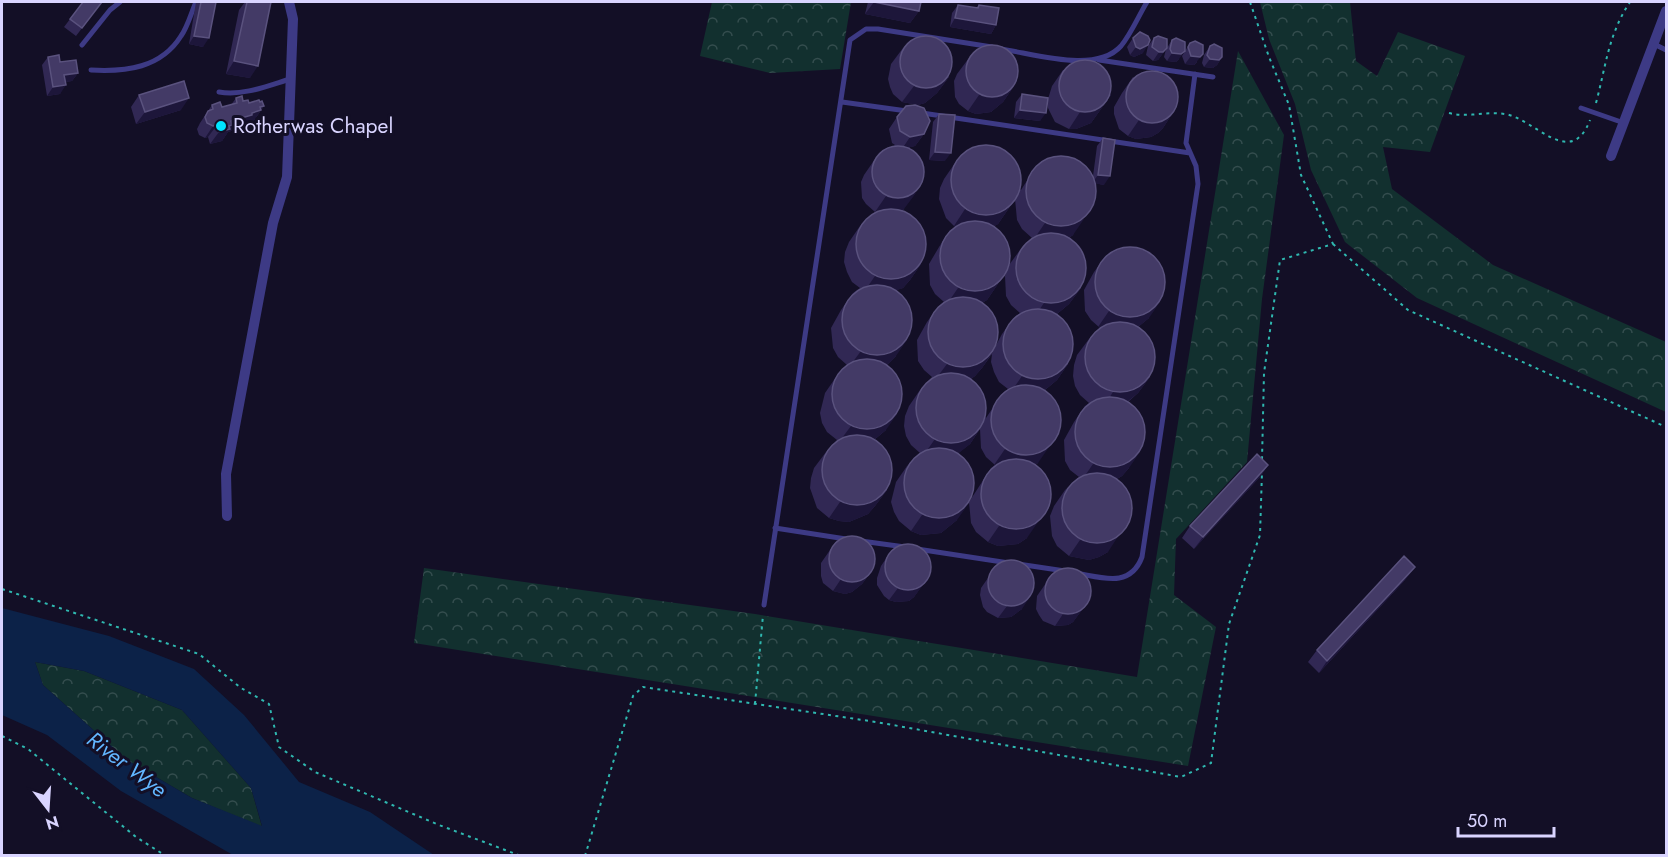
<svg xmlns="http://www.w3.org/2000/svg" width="1668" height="857" viewBox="0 0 1668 857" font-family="Jost,sans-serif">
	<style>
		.forest { fill: url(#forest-crowns) }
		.water { fill: #0c2248; fill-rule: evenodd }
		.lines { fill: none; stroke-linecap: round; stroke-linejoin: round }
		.path { stroke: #2fb8b0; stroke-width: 2; stroke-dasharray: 3 4.5; stroke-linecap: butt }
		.lane { stroke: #3d3a85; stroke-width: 5 }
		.street { stroke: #3d3a85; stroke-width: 10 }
		.wall { fill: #312854; fill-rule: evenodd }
		.shaded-wall { fill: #1d163a }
		.building { fill: #433a66; stroke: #5a527e; stroke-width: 1.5 }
		.poi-dot { fill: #00e5ff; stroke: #130f26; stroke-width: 2 }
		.labels { text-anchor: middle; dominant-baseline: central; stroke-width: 6; stroke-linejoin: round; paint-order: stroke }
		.poi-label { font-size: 21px; fill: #d9d4ff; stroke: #130f26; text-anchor: start }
		.water-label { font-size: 22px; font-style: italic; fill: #62b6ff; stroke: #130f26 }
	</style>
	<defs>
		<pattern id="forest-crowns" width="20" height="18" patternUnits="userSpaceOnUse" patternTransform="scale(1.5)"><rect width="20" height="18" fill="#12302f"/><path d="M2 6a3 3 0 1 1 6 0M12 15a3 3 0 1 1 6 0" fill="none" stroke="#344d4e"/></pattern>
	</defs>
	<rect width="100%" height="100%" fill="#130f26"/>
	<path class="forest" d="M712 2H851L840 69 770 73 700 56Z
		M1260 2H1350L1356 61 1377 76 1398 32 1465 56 1430 152 1383 147 1392 189 1493 265 1666 342V412L1417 298 1345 242 1311 170 1295 104 1269 39Z
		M1238 51 1284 135 1262 299 1247 462 1176 539 1174 595 1216 627 1188 766 414 643 424 568 755 614 1137 677Z
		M35 662 84 671 182 710 251 788 262 827 192 798 127 760 43 685Z"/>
	<path class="water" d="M2 608 109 636 194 669 244 715 299 782 370 812 434 855H233L121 791 47 735 2 715ZM35 662 84 671 182 710 251 788 262 826 192 798 127 760 43 685Z"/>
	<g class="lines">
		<path class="path" d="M1250 2 1269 57 1289 105 1301 175 1333 244 1280 260 1264 373 1262 460
			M1596 103C1606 66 1608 35 1630 2
			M1449 113C1468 118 1486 111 1505 114 1535 119 1571 170 1590 120
			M1333 244 1408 310 1666 427
			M2 589 199 654 241 688 269 704 279 747 315 772 439 825 521 856
			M755 704 763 615
			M2 736 28 749 136 837 166 856
			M585 856 633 696 643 687 876 722 1181 777 1211 763 1229 624 1260 535 1262 472"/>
		<path class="lane" d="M1654 44 1666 50
			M82 45 110 10 120 2
			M1001 49C1035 54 1096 74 1121 46 1131 34 1139 15 1147 2
			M1099 60 1213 77
			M91 70C126 72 161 68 181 36 188 26 191 13 196 2
			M219 92C243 96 267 86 290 79
			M842 102 907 111
			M1581 108 1624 123
			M922 113 1190 153
			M775 528 846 539
			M861 541 905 547
			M917 549 1009 563
			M1018 564 1065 571
			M1075 573C1101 577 1130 589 1142 557L1198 184 1196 166 1186 143 1195 74
			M764 605 850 40 866 29H878L992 47"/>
		<path class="street" d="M1611 156 1666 11
			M227 516 226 474 273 223 287 177 293 19 289 2"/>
	</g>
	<path class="wall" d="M83 2H102L76 36 64 27Z
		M196 2H216L203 47 189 44Z
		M245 2H267L250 78 226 74 239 10Z
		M868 2H921L919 11 910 23 865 14Z
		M958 5 976 8 979 5 996 25 991 34 950 27 952 13Z
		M1133 38 1143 53 1134 57 1130 55 1127 47Z
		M1154 38 1167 48 1172 40 1179 59 1176 62 1167 61 1164 57 1166 49 1158 60 1153 61 1146 55 1148 46Z
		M1190 43 1197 62 1194 65 1185 64 1182 56Z
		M1210 46 1222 57 1217 65 1213 68 1204 67 1202 63 1204 55Z
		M903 48 949 77 937 93 925 103 918 105 902 102 893 94 890 87 888 79 891 64Z
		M48 57 78 73 72 81 65 82 60 94 47 96 42 65Z
		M969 58 1014 86 1003 102 991 112 976 114 968 111 959 104 955 97 954 81 957 74Z
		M1063 70 1111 95 1091 123 1076 129H1069L1055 122 1048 108 1047 103 1040 121 1014 118 1016 102 1022 94 1048 99 1052 86Z
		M1133 77 1174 111 1163 128 1158 133 1151 137 1136 139 1128 136 1119 129 1114 114V107L1122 93Z
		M139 95 181 110 136 124 131 107Z
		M236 98 249 103 260 102 264 106 253 122 246 124 244 127 228 132 222 141 210 144 208 137 205 138 199 135 197 129 200 123 212 105 222 107 231 105Z
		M939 114 945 161 929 160 933 122Z
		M897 117 924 134 915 146 910 147 904 209 903 210 921 264 910 280 903 288 896 290V356L887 365 886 430 874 440 887 490 875 506 868 514 849 522 839 521 829 518 817 508 810 488 811 478 814 468 826 452 837 440 827 432 822 423 820 413 825 393 836 377 847 365 838 357 833 348 831 328 841 310 853 293 860 288 852 282 847 272 844 262 845 252 849 242 860 226 875 212 866 204 862 198 861 182 864 175 875 159 895 145 892 143 889 129Z
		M1103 138 1104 185 1095 183 1073 235 1069 238 1081 288 1069 304 1057 314 1068 364 1057 380 1045 390 1038 463 1035 465 1027 538 1018 544 998 546 988 542 976 532 971 523 969 502 991 468 995 465 986 457 981 448 980 429 970 444 957 454V520L941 533 921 535 911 531 899 521 894 512 891 502 896 482 907 466 920 453 911 445 906 436 904 426 905 416 909 406 920 390 932 377 924 370 918 361 917 340 927 322 939 306 944 302 935 294 930 285 929 264 939 247 950 230 957 227 954 226 946 218 939 199 940 188 944 179 955 163 1021 190 1037 165 1093 176 1097 146ZM1018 195 1015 199 1017 220 1022 229 1032 238 1020 250 1009 265 994 226 998 224ZM1006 272 1005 276 1006 296 1011 305 1020 313 1014 318 1002 334 995 347 982 303 987 300ZM992 354 991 362 994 372 999 382 1008 389 1002 394 986 418 971 379 975 376 982 368Z
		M1106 256 1149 318 1138 327 1150 377 1138 393 1128 402 1129 468 1122 476 1117 479 1108 552 1099 557 1089 560 1069 556 1057 546 1052 536 1050 516 1054 506 1065 490 1079 477 1070 470 1065 461 1064 440 1074 422 1085 406 1089 403 1080 395 1075 386 1073 376 1074 365 1077 355 1089 339 1100 328 1091 320 1085 311 1084 290 1094 272Z
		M1268 465 1260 477 1194 549 1182 538 1190 526Z
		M837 540 871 572 862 584 852 592 845 594 833 591 823 583 821 576V563Z
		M889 554 930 574 914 597 909 601 896 602 889 600 884 596 877 585V578L881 566Z
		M997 565 1022 609 1011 617 998 618 987 612 983 607 980 595 981 588Z
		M1053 573 1090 599 1073 622 1068 625 1055 626 1043 621 1039 615 1036 609 1037 596Z
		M1406 579 1319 673 1308 662 1317 650Z"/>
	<path class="shaded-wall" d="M874 2 919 11 910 23 865 14Z
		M955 18 996 25 991 34 950 27Z
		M194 36 209 38 203 47 189 44Z
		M1148 45 1143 53 1134 57 1130 55 1136 47Z
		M1167 48 1158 60 1153 61 1159 52Z
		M1185 51 1179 59 1176 62 1167 61 1172 53Z
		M1203 54 1194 65 1185 64 1191 56Z
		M1222 57 1217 65 1213 68 1204 67 1210 59Z
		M234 61 258 66 250 78 226 74Z
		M78 73 72 81 59 83 64 75Z
		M949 77 937 93 925 103 918 105 902 102 914 86Z
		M66 85 60 94 47 96 53 87Z
		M1014 86 1003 102 991 112 976 114 968 111 979 95Z
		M1111 95 1091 123 1076 129H1069L1080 112Z
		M189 98 181 110 136 124 145 112Z
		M264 106 253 122 246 124 244 127 228 132 222 141 210 144 219 132 231 121 252 113Z
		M1020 110 1046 113 1040 121 1014 118Z
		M1174 111 1163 128 1158 133 1151 137 1136 139 1128 136 1139 120Z
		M217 125 208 137 205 138 213 126Z
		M924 134 915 146 902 149 910 137Z
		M935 152 951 153 945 161 929 160Z
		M1098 175 1110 176 1104 185 1092 183Z
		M916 193 904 209 898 213 875 212 886 196Z
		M1009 208 998 224 989 230 968 232 954 226 965 209Z
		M1084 219 1073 235 1064 241 1034 239 1045 223Z
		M921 264 910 280 903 288 884 295 864 292 875 276Z
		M998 284 987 300 977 306 947 304 958 288Z
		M1081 288 1069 304 1053 317 1033 319 1044 303Z
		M1160 302 1149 318 1133 331 1112 333 1098 327 1109 311Z
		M907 340 896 356 889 363 880 369 849 367 861 351Z
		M993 352 982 368 975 376 966 382 935 380 947 364Z
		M1068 364 1057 380 1041 393 1011 392 1022 376Z
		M1150 377 1138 393 1122 406 1102 409 1113 392Z
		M897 414 886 430 870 443 839 442 851 426Z
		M981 427 970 444 954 457 923 456 935 439Z
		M1049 447 1038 463 1029 469 1008 471 994 465 1005 449Z
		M1140 452 1129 468 1122 476 1113 481 1082 480 1093 464Z
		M1268 465 1260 477 1194 549 1203 537Z
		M887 490 875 506 868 514 849 522 839 521 829 518 840 502Z
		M969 503 957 520 941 533 921 535 911 531 922 515Z
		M1038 522 1027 538 1018 544 998 546 988 542 999 526Z
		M1119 535 1108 552 1099 557 1089 560 1069 556 1080 540Z
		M1415 567 1406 579 1319 673 1327 661Z
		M871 572 862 584 852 592 845 594 833 591 841 579Z
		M923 585 914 597 909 601 896 602 889 600 898 588Z
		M1030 597 1022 609 1011 617 998 618 1007 606Z
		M1082 610 1073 622 1068 625 1055 626 1063 614Z"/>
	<path class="building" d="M83 2H102L82 28 70 19Z
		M201 2H216L209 38 194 36Z
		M247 2H271L258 66 234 61Z
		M874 2H921L919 11Z
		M958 5 978 8 979 5 999 8 996 25 955 18Z
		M1140 32 1148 36 1150 40 1148 45 1140 49 1136 47 1133 38Z
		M900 62a26 26 0 1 1 52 0a26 26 0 1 1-52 0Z
		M1158 36 1167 39V48L1163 52H1159L1152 47 1154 38Z
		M1176 38 1185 42V51L1181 54 1172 53 1170 49 1172 40Z
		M1195 41 1203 45V54L1200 57 1191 56 1188 47 1190 43Z
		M1214 44 1222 48V57L1219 60 1210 59 1207 55 1210 46Z
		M966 71a26 26 0 1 1 52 0a26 26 0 1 1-52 0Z
		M59 55 60 62 76 60 78 73 64 75 66 85 53 87 48 57Z
		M1059 86a26 26 0 1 1 52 0a26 26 0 1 1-52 0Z
		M1126 97a26 26 0 1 1 52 0a26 26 0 1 1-52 0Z
		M184 81 189 98 145 112 139 95Z
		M1022 94 1048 98 1046 113 1020 110Z
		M242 96 243 101 248 100 249 103 259 100 260 102 262 101 264 106 260 107 261 110 252 113V115L231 121 232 125 229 126 230 129 219 132 217 125 213 126 207 123 205 117 208 111 213 109 212 105 220 102 222 107 237 103 236 98Z
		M915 105 924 108 930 121 924 134 910 137 900 131 897 117 906 106Z
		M939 114 955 115 951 153 935 152Z
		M1103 138 1115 140 1110 176 1098 175Z
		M951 180a35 35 0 1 1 70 0a35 35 0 1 1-70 0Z
		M872 172a26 26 0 1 1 52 0a26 26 0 1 1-52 0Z
		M1026 191a35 35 0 1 1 70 0a35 35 0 1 1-70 0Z
		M856 244a35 35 0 1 1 70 0a35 35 0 1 1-70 0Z
		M940 256a35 35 0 1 1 70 0a35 35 0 1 1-70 0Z
		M1016 268a35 35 0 1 1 70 0a35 35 0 1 1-70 0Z
		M1095 282a35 35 0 1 1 70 0a35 35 0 1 1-70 0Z
		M842 320a35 35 0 1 1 70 0a35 35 0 1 1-70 0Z
		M928 332a35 35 0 1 1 70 0a35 35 0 1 1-70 0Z
		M1003 344a35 35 0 1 1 70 0a35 35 0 1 1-70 0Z
		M1085 357a35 35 0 1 1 70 0a35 35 0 1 1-70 0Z
		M832 394a35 35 0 1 1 70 0a35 35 0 1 1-70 0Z
		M916 408a35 35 0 1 1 70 0a35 35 0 1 1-70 0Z
		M991 420a35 35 0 1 1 70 0a35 35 0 1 1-70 0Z
		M1075 432a35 35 0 1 1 70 0a35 35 0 1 1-70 0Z
		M822 470a35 35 0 1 1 70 0a35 35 0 1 1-70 0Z
		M904 483a35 35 0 1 1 70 0a35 35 0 1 1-70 0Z
		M1257 454 1268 465 1203 537 1190 526Z
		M981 494a35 35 0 1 1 70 0a35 35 0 1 1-70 0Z
		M1062 508a35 35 0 1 1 70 0a35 35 0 1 1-70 0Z
		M829 559a23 23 0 1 1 46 0a23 23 0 1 1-46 0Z
		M885 567a23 23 0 1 1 46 0a23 23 0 1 1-46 0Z
		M1404 556 1415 567 1327 661 1317 650Z
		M988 583a23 23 0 1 1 46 0a23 23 0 1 1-46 0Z
		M1045 591a23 23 0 1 1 46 0a23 23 0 1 1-46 0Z"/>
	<circle class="poi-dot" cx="221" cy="126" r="6"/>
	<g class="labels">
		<g class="poi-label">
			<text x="233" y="126">Rotherwas Chapel</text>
		</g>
		<g class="water-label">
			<text transform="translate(127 764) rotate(37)">River Wye</text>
		</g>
	</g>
	<rect width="1668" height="857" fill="none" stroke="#d9d4ff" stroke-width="6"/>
	<g transform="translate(48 809) rotate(163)" stroke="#130f26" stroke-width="4.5" paint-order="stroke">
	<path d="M0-4.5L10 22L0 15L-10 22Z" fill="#d9d4ff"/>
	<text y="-9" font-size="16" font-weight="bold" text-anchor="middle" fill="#d9d4ff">N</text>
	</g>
	<path d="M1458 827v9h96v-9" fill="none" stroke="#d9d4ff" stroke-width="3"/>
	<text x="1467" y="827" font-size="18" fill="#d9d4ff" stroke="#130f26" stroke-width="4.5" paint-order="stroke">50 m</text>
</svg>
